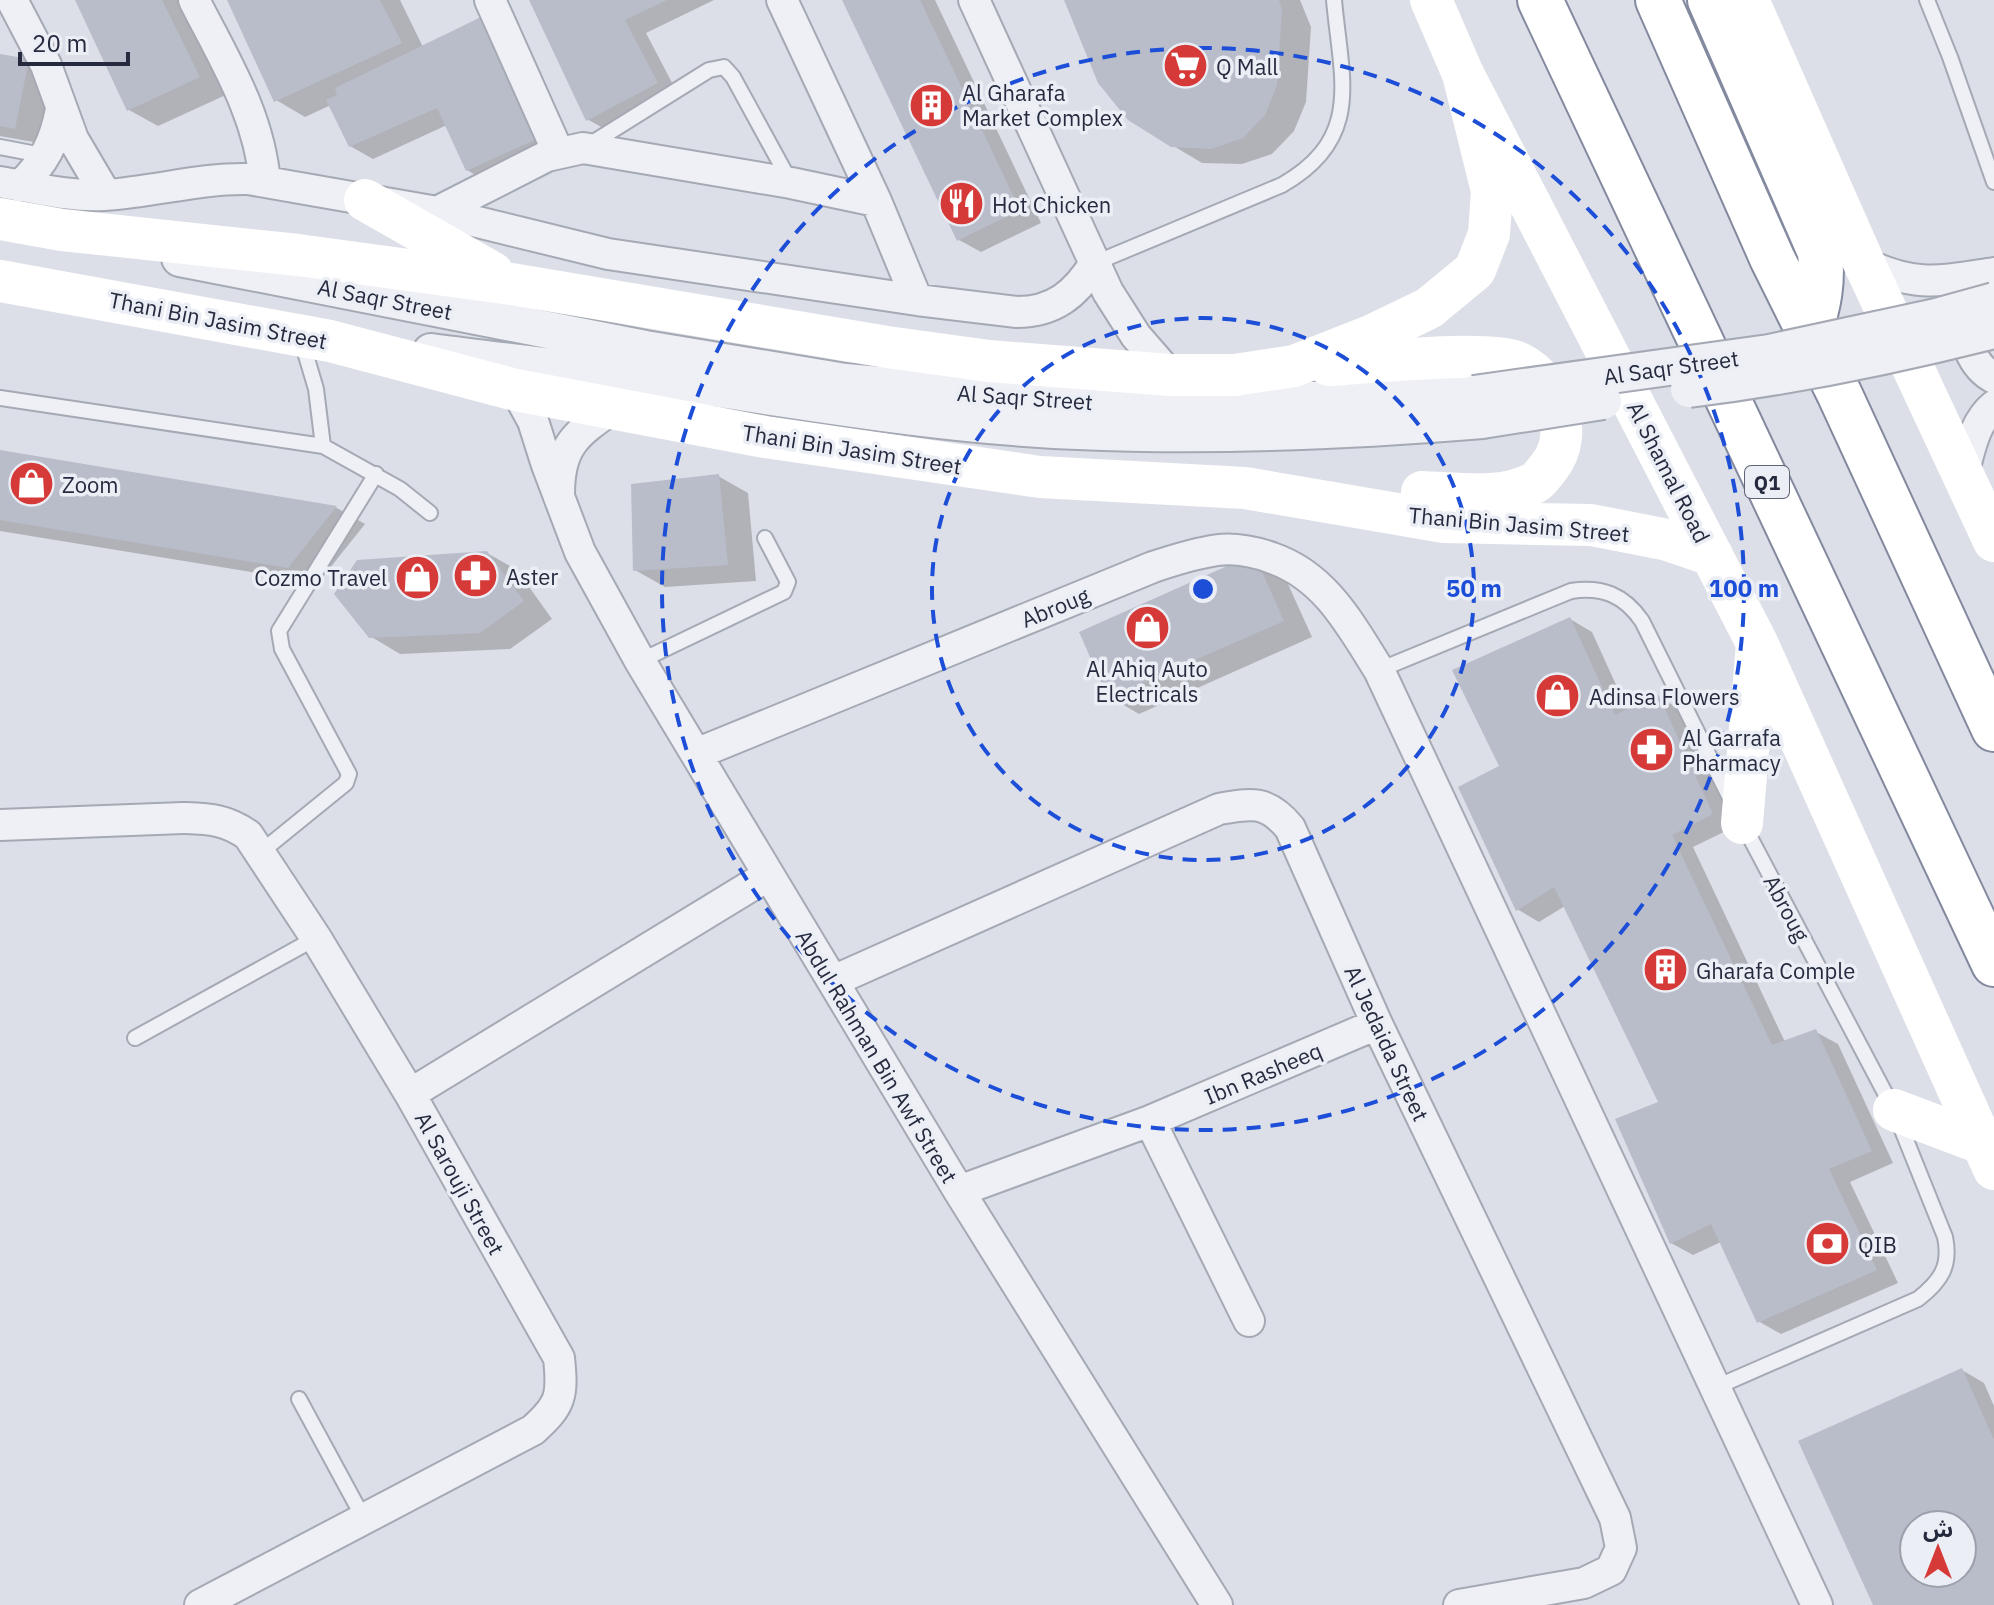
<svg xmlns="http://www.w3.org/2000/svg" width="1994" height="1605" viewBox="0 0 1994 1605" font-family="'IBM Plex Sans','Noto Sans Arabic',sans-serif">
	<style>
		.shadow { fill: #0003; fill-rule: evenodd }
		.building { fill: #b9bdca; fill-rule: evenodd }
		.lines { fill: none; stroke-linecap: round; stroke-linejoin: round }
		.service-casing { stroke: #a5a9b4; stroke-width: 18 }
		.minor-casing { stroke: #a5a9b4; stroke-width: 34 }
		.tertiary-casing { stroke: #a5a9b4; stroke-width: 40 }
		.motorway-casing { stroke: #83899f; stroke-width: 48 }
		.service { stroke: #eff0f5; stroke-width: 14 }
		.minor { stroke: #eff0f5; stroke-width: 30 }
		.tertiary { stroke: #eff0f5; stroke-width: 36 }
		.secondary { stroke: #fff; stroke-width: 42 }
		.motorway { stroke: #fff; stroke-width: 44 }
		.tertiary-bridge-casing { stroke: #a5a9b4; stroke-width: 40; stroke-linecap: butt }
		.tertiary-bridge { stroke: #eff0f5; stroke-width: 36 }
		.ring { fill: none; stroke: #1d4ed8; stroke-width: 4; stroke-dasharray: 14 10 }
		.labels { text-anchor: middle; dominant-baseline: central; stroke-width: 7; stroke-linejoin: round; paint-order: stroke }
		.shield { fill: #ebeef5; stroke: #606575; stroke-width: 2 }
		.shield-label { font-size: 20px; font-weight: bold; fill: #252a3e }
		.poi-label { font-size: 22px; fill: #252a3e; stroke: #ebeef5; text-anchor: start }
		.street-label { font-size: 22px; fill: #252a3e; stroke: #ebeef5 }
		.centre { fill: #1d4ed8; stroke: #ebeef5; stroke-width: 4 }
		.ring-label { font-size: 24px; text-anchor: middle; font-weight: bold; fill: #1d4ed8; stroke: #ebeef5; stroke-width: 7; stroke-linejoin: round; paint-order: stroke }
	</style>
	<rect width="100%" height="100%" fill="#dcdfe7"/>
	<path class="shadow" d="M77 0H182L228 94 158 126 129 110Z
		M229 0H400L423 47 481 19 503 32 562 150 489 183 467 170 447 125 373 159 350 146 331 105 305 117 276 100Z
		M531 0H714L646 33 679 96 610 132 587 119Z
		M844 0H935L1041 223 981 252 959 240Z
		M1066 0H1300L1311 27 1306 102 1294 131 1272 154 1242 164 1202 163 1172 145Z
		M0 56 28 61 58 78 45 144 0 136Z
		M0 452 337 508 365 524 318 583 0 531Z
		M718 476 748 493 756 581 665 587 635 570Z
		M487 553 517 570 552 619 510 649 400 654 370 636Z
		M1254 556 1283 573 1312 637 1139 714 1110 697Z
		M1570 619 1592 632 1628 711 1658 697 1680 709 1734 827 1693 847 1785 1042 1816 1032 1838 1044 1893 1163 1850 1182 1898 1283 1781 1334 1758 1321 1721 1242 1693 1255 1671 1243 1660 1103 1565 906 1539 922 1517 909 1502 767Z
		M1962 1370 1984 1383 1994 1406V1605H1875ZM1914 1525H1962V1573H1914Z"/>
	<path class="building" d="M75 0H162L200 77 127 111Z
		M227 0H380L402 43 274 102Z
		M529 0H667L625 20 658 83 586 121Z
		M842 0H920L1020 210 957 241Z
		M1064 0H1279L1282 9 1277 85 1265 115 1243 138 1211 149 1171 147 1128 120 1098 83Z
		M481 17 541 137 466 171 437 108 349 147 326 100 337 95 335 88Z
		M0 54 29 59 15 129 0 126Z
		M0 450 337 506 288 568 0 520Z
		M719 474 728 565 633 571 631 484Z
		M487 551 524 601 480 633 369 638 334 594 357 560Z
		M1254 554 1284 621 1108 698 1079 632Z
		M1570 617 1615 715 1658 694 1713 814 1672 835 1772 1045 1816 1029 1872 1151 1829 1169 1877 1270 1757 1323 1711 1224 1670 1244 1615 1119 1658 1102 1554 887 1516 911 1458 787 1499 766 1452 670Z
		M1962 1368 1994 1440V1605H1873L1798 1441ZM1914 1525H1962V1573H1914Z"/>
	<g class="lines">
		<defs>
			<path id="service" d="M1927 0 1950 57 1994 182
				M589 145 709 70 724 67 733 77 791 183
				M0 147 47 156
				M1095 263 1282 185C1364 138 1341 79 1334 0
				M302 342 316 389 323 446
				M0 398 323 446 400 489 430 513
				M640 661 784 592 788 582 765 538
				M1379 670 1571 591C1602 586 1624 595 1642 621L1733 804
				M261 852 346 783 349 774 282 649 279 631 376 474
				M135 1038 316 938
				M1714 1388 1918 1299C1941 1281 1951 1266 1945 1237L1894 1110 1744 826
				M299 1399 364 1519"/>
			<path id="minor" d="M12 0 46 65 73 139 106 195
				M194 0C224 59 259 114 265 182
				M490 0 558 152
				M782 0 876 201 917 300
				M974 0 1108 292 1136 336 1170 375
				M0 182C35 188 70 197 105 195 153 192 200 178 248 179L437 212 608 254 917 300 1017 312C1054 312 1076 294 1095 263
				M20 186C44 163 55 142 61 109
				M437 212 547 156 583 148 791 183 876 201
				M1864 263C1915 288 1940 281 1994 273
				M1967 314C1960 337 1973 367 1994 378
				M516 390 533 421 547 465 580 552 640 661 959 1191 1217 1605
				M1963 474C1970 450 1974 422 1994 406
				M559 494C559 447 575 434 612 409
				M696 754 1153 567C1174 560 1196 553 1218 550 1235 548 1256 552 1272 558 1325 576 1350 624 1379 670L1817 1605
				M0 825 183 818C209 819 225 819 248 835L316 938 410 1094 559 1358C563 1396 561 1405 533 1430L200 1605
				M833 981 1219 809C1252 803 1267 800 1290 828L1377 1024 1615 1518 1621 1548 1611 1570 1584 1583 1459 1605
				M410 1094 767 876
				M1150 1121 1249 1321
				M959 1191 1150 1121 1377 1024"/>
			<path id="tertiary" d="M180 258 645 349 845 382 1077 402H1256L1474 394
				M431 352C521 364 611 373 700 386 826 405 951 426 1078 431 1212 437 1348 431 1482 420"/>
			<path id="motorway" d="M1540 0 1994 964
				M1658 0 1772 258 1839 393 1994 729
				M1710 0 1820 252C1823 282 1819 305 1809 333"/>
		</defs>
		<use href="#service" class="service-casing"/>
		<use href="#minor" class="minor-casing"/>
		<use href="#tertiary" class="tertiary-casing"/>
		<use href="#motorway" class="motorway-casing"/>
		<use href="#service" class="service"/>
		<use href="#minor" class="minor"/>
		<use href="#tertiary" class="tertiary"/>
		<path class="secondary" d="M1431 0 1463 74 1757 643 1994 1169
			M1748 0 1864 263 1994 541
			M365 200 493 273
			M0 219 62 230 298 255 511 284 887 347 989 361 1170 375H1235L1294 366 1373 335 1429 308 1475 270 1489 234 1492 191 1463 74
			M0 281 330 341 516 390 765 437 1040 477 1245 488 1444 522 1591 525 1668 540 1712 555
			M1329 365C1366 363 1491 349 1519 363 1555 381 1576 433 1549 467 1544 473 1539 481 1532 484 1500 500 1457 493 1422 492
			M1742 823 1757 644
			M1894 1110 1984 1144"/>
		<use href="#motorway" class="motorway"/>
		<defs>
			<path id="tertiary-bridge" d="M1689 389C1793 376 1892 356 1994 330
				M1474 394 1769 353 1936 317 1994 301
				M1482 420 1603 401"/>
		</defs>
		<use href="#tertiary-bridge" class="tertiary-bridge-casing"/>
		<use href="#tertiary-bridge" class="tertiary-bridge"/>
	</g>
	<g class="ring">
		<circle cx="1203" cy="589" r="271"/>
		<circle cx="1203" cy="589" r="541"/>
	</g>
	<defs>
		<symbol id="supermarket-disc" viewBox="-11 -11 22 22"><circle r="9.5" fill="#d63a38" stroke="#ebeef5"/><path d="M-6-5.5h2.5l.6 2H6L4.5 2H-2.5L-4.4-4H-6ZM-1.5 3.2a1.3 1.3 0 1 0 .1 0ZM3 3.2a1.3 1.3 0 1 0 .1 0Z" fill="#fff"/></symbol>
		<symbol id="building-disc" viewBox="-11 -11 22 22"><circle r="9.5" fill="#d63a38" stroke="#ebeef5"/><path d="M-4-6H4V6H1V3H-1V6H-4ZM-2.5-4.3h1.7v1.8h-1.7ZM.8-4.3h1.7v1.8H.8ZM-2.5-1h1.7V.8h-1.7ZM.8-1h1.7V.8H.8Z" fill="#fff"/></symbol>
		<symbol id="restaurant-disc" viewBox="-11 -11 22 22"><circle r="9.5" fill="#d63a38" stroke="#ebeef5"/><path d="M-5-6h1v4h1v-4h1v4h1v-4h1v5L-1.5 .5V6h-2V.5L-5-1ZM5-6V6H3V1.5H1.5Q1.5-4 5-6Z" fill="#fff"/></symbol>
		<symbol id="shop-disc" viewBox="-11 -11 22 22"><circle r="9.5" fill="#d63a38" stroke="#ebeef5"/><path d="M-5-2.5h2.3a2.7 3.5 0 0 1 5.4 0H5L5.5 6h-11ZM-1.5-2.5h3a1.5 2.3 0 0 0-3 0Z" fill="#fff"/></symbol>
		<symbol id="pharmacy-disc" viewBox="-11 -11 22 22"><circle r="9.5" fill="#d63a38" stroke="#ebeef5"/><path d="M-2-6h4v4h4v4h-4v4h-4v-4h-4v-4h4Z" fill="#fff"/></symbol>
		<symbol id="bank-disc" viewBox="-11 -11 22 22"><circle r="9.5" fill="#d63a38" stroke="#ebeef5"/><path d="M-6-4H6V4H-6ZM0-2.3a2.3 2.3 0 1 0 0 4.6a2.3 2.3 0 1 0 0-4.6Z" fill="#fff"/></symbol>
	</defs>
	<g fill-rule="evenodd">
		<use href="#supermarket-disc" x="1160" y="40" width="51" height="51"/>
		<use href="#building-disc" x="906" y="80" width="51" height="51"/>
		<use href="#restaurant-disc" x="936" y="178" width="51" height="51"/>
		<use href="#shop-disc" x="6" y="458" width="51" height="51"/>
		<use href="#pharmacy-disc" x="450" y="550" width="51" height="51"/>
		<use href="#shop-disc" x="392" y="552" width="51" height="51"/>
		<use href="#shop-disc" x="1122" y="602" width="51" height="51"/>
		<use href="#shop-disc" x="1532" y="670" width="51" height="51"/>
		<use href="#pharmacy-disc" x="1626" y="724" width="51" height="51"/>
		<use href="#building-disc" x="1640" y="944" width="51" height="51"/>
		<use href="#bank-disc" x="1802" y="1218" width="51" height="51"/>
	</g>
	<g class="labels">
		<rect class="shield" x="1745" y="466" width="44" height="32" rx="6"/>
		<g class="shield-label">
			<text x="1767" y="482">Q1</text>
		</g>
		<g class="poi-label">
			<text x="1216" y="66">Q Mall</text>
			<text x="962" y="92">Al Gharafa<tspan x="962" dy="25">Market Complex</tspan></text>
			<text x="992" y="204">Hot Chicken</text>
			<text x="62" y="484">Zoom</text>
			<text x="506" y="576">Aster</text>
			<text x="387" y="577" text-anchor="end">Cozmo Travel</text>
			<text x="1147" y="668" text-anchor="middle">Al Ahiq Auto<tspan x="1147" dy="25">Electricals</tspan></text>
			<text x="1589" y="696">Adinsa Flowers</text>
			<text x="1682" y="737">Al Garrafa<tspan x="1682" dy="25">Pharmacy</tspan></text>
			<text x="1696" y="970">Gharafa Comple</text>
			<text x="1858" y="1244">QIB</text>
		</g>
		<g class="street-label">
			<text transform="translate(385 299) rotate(11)">Al Saqr Street</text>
			<text transform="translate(218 320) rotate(11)">Thani Bin Jasim Street</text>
			<text transform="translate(1671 367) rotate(-8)">Al Saqr Street</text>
			<text transform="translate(1025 397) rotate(4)">Al Saqr Street</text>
			<text transform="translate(852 449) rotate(9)">Thani Bin Jasim Street</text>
			<text transform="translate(1669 472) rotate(63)">Al Shamal Road</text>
			<text transform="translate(1519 524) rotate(5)">Thani Bin Jasim Street</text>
			<text transform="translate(1055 607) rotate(-22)">Abroug</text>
			<text transform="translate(1787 908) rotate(62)">Abroug</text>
			<text transform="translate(1387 1043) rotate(65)">Al Jedaida Street</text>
			<text transform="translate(877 1056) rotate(59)">Abdul Rahman Bin Awf Street</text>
			<text transform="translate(1263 1073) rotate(-23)">Ibn Rasheeq</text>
			<text transform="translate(460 1183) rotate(61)">Al Sarouji Street</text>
		</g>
	</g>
	<circle cx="1203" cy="589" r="12" class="centre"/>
	<g class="ring-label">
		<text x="1474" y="597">50 m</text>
		<text x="1744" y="597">100 m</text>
	</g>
	<g transform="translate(1938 1549)"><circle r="38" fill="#ebeef5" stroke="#9ca0ac" stroke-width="2"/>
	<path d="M0-6L14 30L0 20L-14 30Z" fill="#d63a38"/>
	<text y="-12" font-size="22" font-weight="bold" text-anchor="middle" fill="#252a3e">ش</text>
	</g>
	<path d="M20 52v12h108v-12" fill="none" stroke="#252a3e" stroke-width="4"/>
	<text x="32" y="52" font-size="24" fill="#252a3e" stroke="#ebeef5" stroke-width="6" paint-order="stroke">20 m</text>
</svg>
